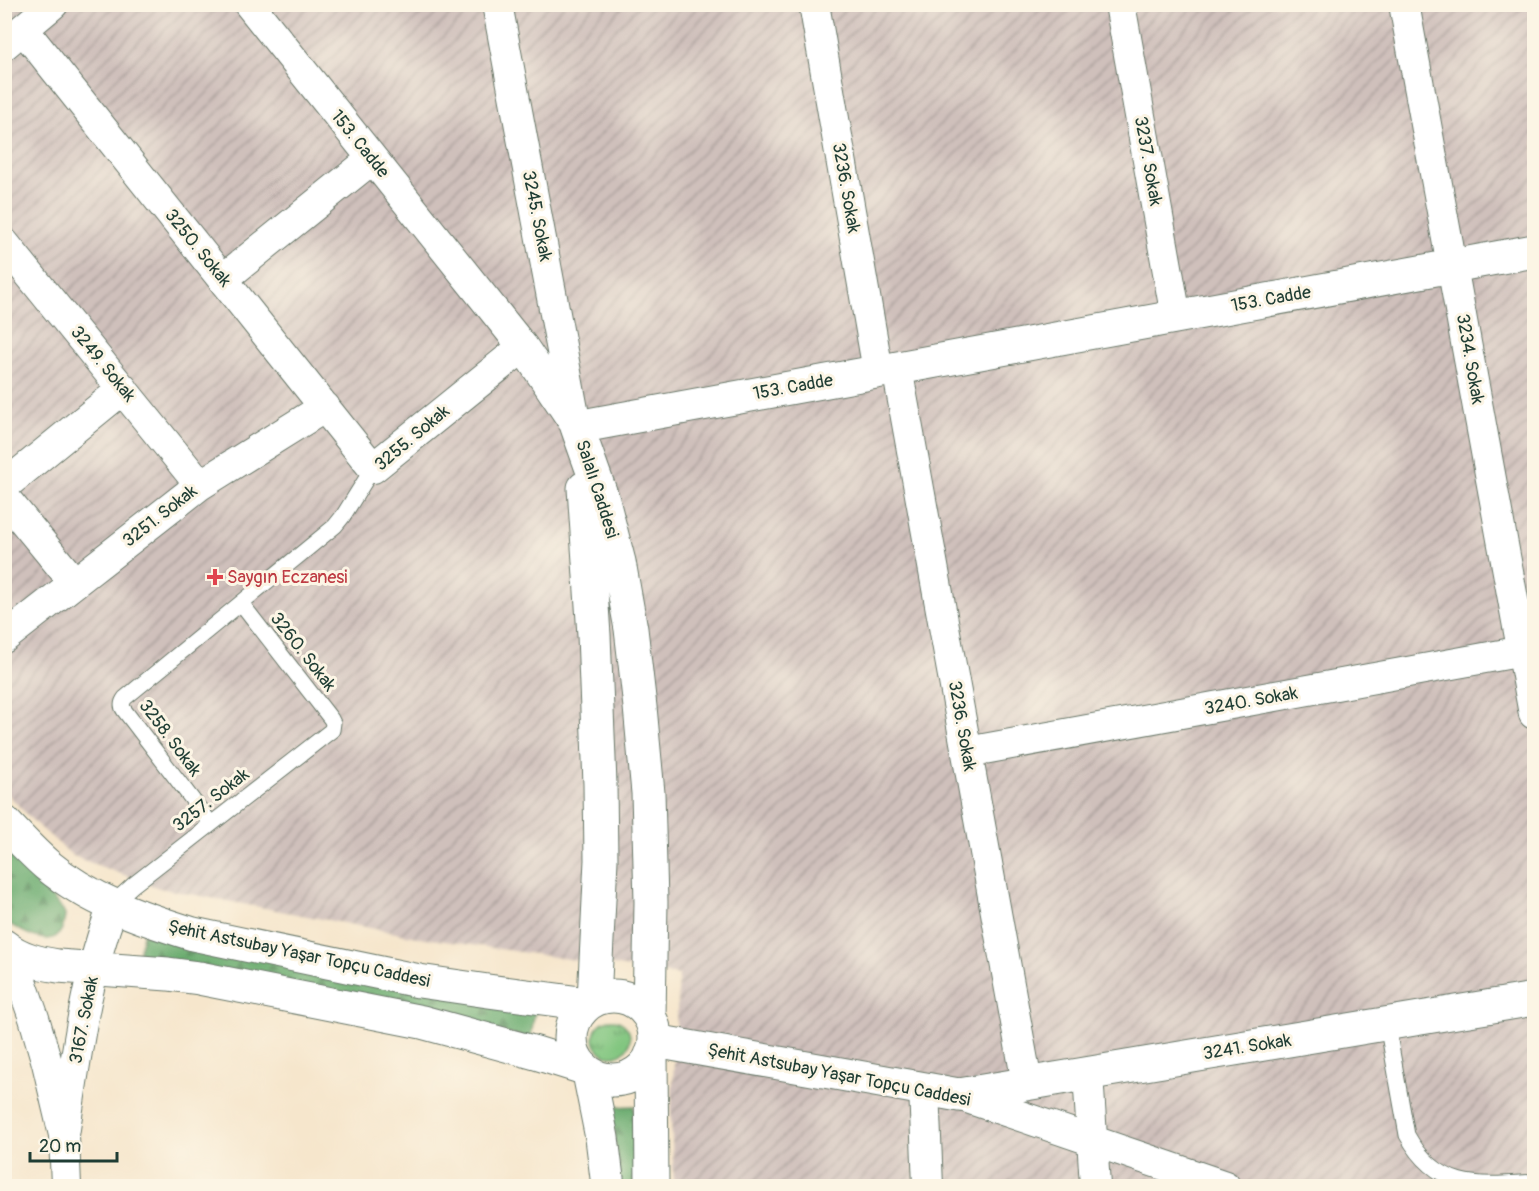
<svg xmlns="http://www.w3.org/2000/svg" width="1539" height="1191" viewBox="0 0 1539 1191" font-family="Pangolin,sans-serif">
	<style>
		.industrial { fill: url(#industrial-furrows) }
		.grass { fill: url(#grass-tufts); stroke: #50825a; stroke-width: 1.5 }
		.forest { fill: url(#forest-firs); stroke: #447451; stroke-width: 1.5 }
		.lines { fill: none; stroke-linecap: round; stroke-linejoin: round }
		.lane-casing { stroke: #6a7869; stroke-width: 17 }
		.street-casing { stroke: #6a7869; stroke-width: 32 }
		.secondary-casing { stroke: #6a7869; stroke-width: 35 }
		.lane { stroke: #fff; stroke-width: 15 }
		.street { stroke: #fff; stroke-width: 30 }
		.secondary { stroke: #fff; stroke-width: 33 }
		.health-dot { fill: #e0444e; stroke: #fcf5e5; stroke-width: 2 }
		.labels { text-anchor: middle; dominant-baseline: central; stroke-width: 6; stroke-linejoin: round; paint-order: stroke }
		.street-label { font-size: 18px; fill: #1f3d34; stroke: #fcf5e5 }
		.health-label { font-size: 18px; fill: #be3a42; stroke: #fcf5e5; text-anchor: start }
	</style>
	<defs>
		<pattern id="industrial-furrows" width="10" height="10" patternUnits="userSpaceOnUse" patternTransform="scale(1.5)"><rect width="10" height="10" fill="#cfc0bb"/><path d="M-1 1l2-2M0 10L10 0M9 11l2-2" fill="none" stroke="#a79d99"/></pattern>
		<pattern id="grass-tufts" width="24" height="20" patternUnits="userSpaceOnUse" patternTransform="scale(1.5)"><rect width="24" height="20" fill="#82c680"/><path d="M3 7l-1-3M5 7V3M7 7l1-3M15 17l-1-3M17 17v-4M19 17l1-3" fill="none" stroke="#6aa26a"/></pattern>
		<pattern id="forest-firs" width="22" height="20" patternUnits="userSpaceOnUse" patternTransform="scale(1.5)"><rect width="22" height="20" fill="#69ab6e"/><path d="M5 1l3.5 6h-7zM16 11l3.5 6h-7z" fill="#568c5b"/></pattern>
	</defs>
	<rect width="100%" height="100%" fill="#fcf5e5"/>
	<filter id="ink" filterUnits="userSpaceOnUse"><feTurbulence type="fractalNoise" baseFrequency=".0167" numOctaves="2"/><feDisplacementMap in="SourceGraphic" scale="12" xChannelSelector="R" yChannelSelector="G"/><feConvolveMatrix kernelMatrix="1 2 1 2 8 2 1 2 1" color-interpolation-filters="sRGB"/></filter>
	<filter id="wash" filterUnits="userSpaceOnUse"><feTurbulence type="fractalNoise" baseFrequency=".008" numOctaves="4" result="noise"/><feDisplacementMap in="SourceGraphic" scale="24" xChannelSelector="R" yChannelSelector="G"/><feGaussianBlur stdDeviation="1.35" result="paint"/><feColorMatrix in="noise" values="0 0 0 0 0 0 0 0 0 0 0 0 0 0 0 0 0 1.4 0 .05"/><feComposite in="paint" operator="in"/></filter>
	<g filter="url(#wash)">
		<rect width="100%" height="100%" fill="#f6e6cc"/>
		<path class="industrial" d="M5 5H1534V1186H674L671 1117 679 975 417 937 159 888 73 856 32 820 5 791Z"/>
		<path class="grass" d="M594 1038a18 18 0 1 1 36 0a18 18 0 1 1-36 0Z"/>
		<path class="forest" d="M4 849C11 856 17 863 23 870 32 879 62 904 65 915 65 919 63 925 62 929 52 952 17 929 5 921Z
			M143 934 538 1008 534 1016 531 1038 141 956 139 953Z
			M634 1106 633 1152 635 1186H621L611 1107Z"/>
	</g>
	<g filter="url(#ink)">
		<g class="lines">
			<defs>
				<path id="lane" d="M211 824 124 710C121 706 122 702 125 698L335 526 343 516 373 468
					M113 906 122 895 133 885 332 730 333 723 331 719 241 603
					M1387 1024 1407 1135C1438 1191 1478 1186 1534 1182"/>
				<path id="street" d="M249 4 523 347 577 427
					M497 4 574 415
					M814 4 878 371
					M1120 4 1176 317
					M1404 4 1534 714
					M23 29 373 468 523 347
					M4 45 53 4
					M4 243 200 485
					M223 279 372 159
					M897 368 1027 1083
					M4 486 123 389
					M4 497 74 582
					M4 638 200 485 325 407
					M967 752 1534 649
					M11 952 34 1018 47 1063 64 1135C76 1059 85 979 113 906
					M1088 1073 1095 1186
					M924 1089 928 1186
					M959 1095 1225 1186
					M64 1135 66 1186"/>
				<path id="secondary" d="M577 427 1534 251
					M577 427 602 497 619 562 631 629 640 707 648 793 651 902 649 1016
					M584 488 594 635 600 784 601 860 594 1000
					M4 822C18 837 32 852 47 865 89 900 141 918 193 934L419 981 488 991 588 1004
					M4 946C20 959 39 963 58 966L168 974 199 978 422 1022 536 1053 584 1068
					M571 1038a42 42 0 1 1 84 0a42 42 0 1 1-84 0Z
					M655 1041 959 1095 1534 999
					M651 1055 652 1186
					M589 1073 602 1138 608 1186"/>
			</defs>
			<use href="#lane" class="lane-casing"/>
			<use href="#street" class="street-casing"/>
			<use href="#secondary" class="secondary-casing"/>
			<use href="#lane" class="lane"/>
			<use href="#street" class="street"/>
			<use href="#secondary" class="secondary"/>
		</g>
	</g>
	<path class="health-dot" d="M212 568h6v6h6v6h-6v6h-6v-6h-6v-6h6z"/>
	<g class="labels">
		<g class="street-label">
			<text transform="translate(360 144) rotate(51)">153. Cadde</text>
			<text transform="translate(1148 161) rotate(80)">3237. Sokak</text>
			<text transform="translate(846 188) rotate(80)">3236. Sokak</text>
			<text transform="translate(537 216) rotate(79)">3245. Sokak</text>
			<text transform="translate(198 248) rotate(51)">3250. Sokak</text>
			<text transform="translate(1271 299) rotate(-10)">153. Cadde</text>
			<text transform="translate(1470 359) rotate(80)">3234. Sokak</text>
			<text transform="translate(103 364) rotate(51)">3249. Sokak</text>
			<text transform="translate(793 387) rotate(-10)">153. Cadde</text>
			<text transform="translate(412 438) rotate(-40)">3255. Sokak</text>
			<text transform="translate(597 489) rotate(72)">Salalı Caddesi</text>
			<text transform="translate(160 516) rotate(-38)">3251. Sokak</text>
			<text transform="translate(303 652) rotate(52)">3260. Sokak</text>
			<text transform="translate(1251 701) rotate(-10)">3240. Sokak</text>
			<text transform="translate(962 726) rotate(80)">3236. Sokak</text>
			<text transform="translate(170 738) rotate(53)">3258. Sokak</text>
			<text transform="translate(211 800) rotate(-38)">3257. Sokak</text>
			<text transform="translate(299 954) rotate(12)">Şehit Astsubay Yaşar Topçu Caddesi</text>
			<text transform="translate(84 1020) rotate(-79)">3167. Sokak</text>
			<text transform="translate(1247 1047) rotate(-9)">3241. Sokak</text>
			<text transform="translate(839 1075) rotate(11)">Şehit Astsubay Yaşar Topçu Caddesi</text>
		</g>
		<g class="health-label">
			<text x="227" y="577">Saygın Eczanesi</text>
		</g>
	</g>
	<rect width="1539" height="1191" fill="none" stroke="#fcf5e5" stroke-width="24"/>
	<path d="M30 1152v9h87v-9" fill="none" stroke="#1f3d34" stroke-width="3"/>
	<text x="39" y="1152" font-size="18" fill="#1f3d34" stroke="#fcf5e5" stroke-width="4.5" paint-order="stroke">20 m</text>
</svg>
